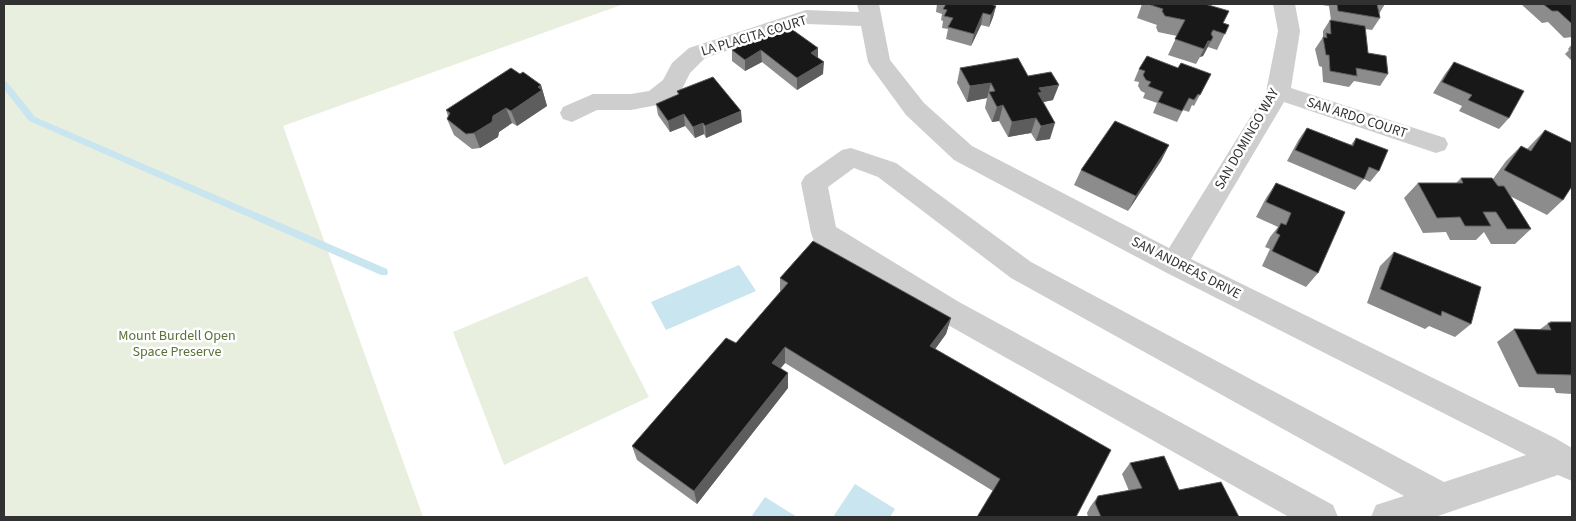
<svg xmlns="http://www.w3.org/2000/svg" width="1576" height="521" viewBox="0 0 1576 521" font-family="'Source Sans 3',sans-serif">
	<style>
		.green { fill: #e9efde }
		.water { fill: #c9e5f0 }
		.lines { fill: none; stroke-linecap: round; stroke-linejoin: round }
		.stream { fill: #c9e5f0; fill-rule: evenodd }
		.minor { fill: #cecece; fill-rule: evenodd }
		.wall { fill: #8c8c8c }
		.shaded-wall { fill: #5d5d5d }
		.building { fill: #181818; stroke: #5d5d5d }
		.labels { text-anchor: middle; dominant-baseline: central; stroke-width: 5; stroke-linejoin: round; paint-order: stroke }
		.street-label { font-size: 14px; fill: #313131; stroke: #fff }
		.park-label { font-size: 14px; fill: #5a7139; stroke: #fff }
	</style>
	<rect width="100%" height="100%" fill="#fff"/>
	<path class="green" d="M4 4H624L283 126 423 517H4Z
		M587 276 649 397 504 465 453 332Z"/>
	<path class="water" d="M739 265 756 291 666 330 651 302Z
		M855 484 895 509 890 517H833Z
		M765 497 797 517H751Z"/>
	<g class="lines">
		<path class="stream" d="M4 81 7 82 35 117 387 269 388 272 387 275H381L29 121 4 89Z"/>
		<path class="minor" d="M857 4H879L890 60 924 103 972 146 1169 248 1266 92 1278 31 1273 4H1295L1300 31 1291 88 1445 138 1448 144 1445 150 1436 153 1284 102 1191 259 1555 438 1572 448V481L1558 475 1435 517H1371L1376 505 1404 496 1011 278 878 177 854 168 828 187 836 227 959 302 1333 505 1338 517H1289L939 320 814 241 811 233 801 183 805 176 842 150 851 148 896 163 1031 262 1444 482 1526 455 1165 272 954 160 906 115 871 67 868 62 861 26 807 24 705 58 690 73 681 91 663 104 631 110H597L572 122 563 119 560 113 563 107 593 94H631L649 91 663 80 672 63 689 48 806 10 859 12Z"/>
	</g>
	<path class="wall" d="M937 4H995L994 5 996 6 993 17 989 27 981 25 971 46 946 39 948 29 942 28 943 21 941 20 942 14 936 12Z
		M1142 4H1205L1223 23 1229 25 1217 50 1208 47 1203 56 1200 57 1196 64 1168 55 1177 36 1158 32 1156 27 1157 25 1137 18Z
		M1322 4H1385L1379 14 1380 18 1372 30 1365 29 1368 53 1388 74 1380 86 1354 81 1349 87 1323 82 1322 67 1319 66 1315 49 1323 37V31L1330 20H1331L1329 6 1322 5Z
		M1521 4H1572V37L1564 38 1548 22 1542 23Z
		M1572 44V61L1565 54 1569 50 1568 49Z
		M818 48V58L823 74 797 90 762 62 745 71 732 61V50Z
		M1454 62 1509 118 1499 129 1459 111 1462 106 1433 93 1445 74Z
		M960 68 1028 76 1053 100 1043 102 1050 139 1036 141 1031 133 1008 137 999 121 992 122 985 108 987 98 967 102 957 83Z
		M1178 68 1211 74 1194 106 1192 105 1189 112 1183 110 1177 122 1153 113 1157 103 1143 98 1145 93 1141 91 1138 86 1139 82 1134 81 1139 69Z
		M520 74 541 85 547 106 517 126 512 123 499 132 498 137 480 148 472 149 454 135 447 119 448 116 446 110Z
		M677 91 742 122 706 138 704 134 695 138 685 126 670 132 658 115 656 104 678 95Z
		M1307 128 1351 145 1356 138 1379 171 1370 182 1364 179 1355 190 1287 161 1299 139Z
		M1545 130 1563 200 1547 215 1510 196 1531 229 1515 244H1491L1484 232 1476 240H1450L1446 232 1423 233 1404 198 1418 183H1456L1461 178 1493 179 1506 161 1521 146 1527 149Z
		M1169 145 1161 161 1128 211 1074 185 1081 170Z
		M1276 183 1345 212 1318 273 1306 287 1262 266 1270 249 1265 247 1270 237 1278 227 1256 217 1266 198Z
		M1394 252 1471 324 1455 337 1429 326 1425 329 1367 303 1380 266Z
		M780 278 951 318 946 334 935 349 1111 450 993 491 785 363 781 368 788 388 697 504 637 460 632 446 736 343 780 292Z
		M1550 322H1572V394L1556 393 1554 388 1519 387 1497 342 1514 329 1539 330Z
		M1130 463 1179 490 1239 517H1088L1087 513 1090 507 1098 496 1129 491 1122 474Z"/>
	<path class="shaded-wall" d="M996 6 993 17 989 27 991 15Z
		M983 13 981 25 971 46 974 34Z
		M1213 37 1203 56 1200 57 1208 41Z
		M818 48V60L811 53Z
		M761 50 762 62 745 71V60Z
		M824 62 823 74 797 90V78Z
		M991 83 987 98 967 102 970 86Z
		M541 85 547 106 517 126 511 111Z
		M1059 85 1053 100 1039 103 1033 109 1039 88Z
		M1003 105 999 121 992 122 997 107Z
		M506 108 512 123 499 132 498 137 480 148 474 133 493 116Z
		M741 111 742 122 706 138 705 126Z
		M684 114 685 126 670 132 668 121Z
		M1036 118 1031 133 1008 137 1012 122Z
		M703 123 704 134 695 138 693 127Z
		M1055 123 1050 139 1036 141 1041 126Z
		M1169 145 1161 161 1128 211 1136 196Z
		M951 318 946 334 926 362 930 346Z
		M785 347V363L772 378V363Z
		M788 373V388L697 504 694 491Z"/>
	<path class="building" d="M946 4H994L993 5 996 6 991 15 983 13 974 34 948 27 953 18 944 16 947 10 943 9Z
		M1148 4H1205L1229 11 1223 23 1229 25 1225 34 1213 30 1211 34 1213 37 1211 41H1208L1204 49 1175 39 1185 20 1165 16 1162 11 1163 9Z
		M1337 4H1377L1380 18 1338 11Z
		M1543 4H1572V24L1558 11H1552Z
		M1330 20 1365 26 1368 53 1386 56 1388 74 1356 68 1357 76 1330 71 1329 55H1326L1323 37 1327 38 1326 33 1331 34Z
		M783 23 818 48 811 53 824 62 797 78 761 50 745 60 732 50Z
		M1147 56 1178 68 1181 63 1211 74 1200 95 1198 94 1194 100 1189 98 1182 111 1158 102 1163 92 1148 86 1151 82 1146 80 1143 75 1145 71 1139 69Z
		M1018 58 1028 76 1051 72 1059 85 1039 88 1042 92 1038 93 1055 123 1041 126 1036 118 1012 122 1003 105 997 107 989 92 995 91 991 83 970 86 960 68Z
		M1454 62 1524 91 1509 118 1468 100 1472 95 1442 82Z
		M511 68 520 74 523 72 541 85 538 87 542 90 511 111 506 108 493 116 492 122 474 133 466 134 447 119 450 113 446 110Z
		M713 77 741 111 705 126 703 123 693 127 684 114 668 121 656 104 679 94 677 91Z
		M1115 121 1169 145 1136 196 1081 170Z
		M1307 128 1353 146 1356 138 1388 150 1379 171 1369 167 1364 179 1295 150Z
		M1545 130 1572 143V186L1563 200 1504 170 1521 146 1531 151Z
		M1461 178H1492L1498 186H1504L1531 229H1507L1496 212H1483L1491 226H1465L1460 217 1437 218 1418 183H1463Z
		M1276 183 1345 212 1318 273 1272 251 1280 235 1276 233 1281 223 1286 225 1291 213 1266 202Z
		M813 241 951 318 930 346 1111 450 1076 517H977L1000 479 785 347 772 363 788 373 694 491 632 446 726 338 736 343 788 283 780 278Z
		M1394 252 1481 287 1471 324 1442 311 1441 316 1380 289Z
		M1550 322H1572V375L1537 374 1514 329 1551 330 1548 323H1551Z
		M1164 456 1179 490 1221 482 1239 517H1101L1095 503 1098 496 1142 488 1130 463Z"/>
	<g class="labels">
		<g class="street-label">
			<text transform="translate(754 36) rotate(-17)">LA PLACITA COURT</text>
			<text transform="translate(1357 118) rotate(18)">SAN ARDO COURT</text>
			<text transform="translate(1247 139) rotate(-60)">SAN DOMINGO WAY</text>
			<text transform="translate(1186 268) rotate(27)">SAN ANDREAS DRIVE</text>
		</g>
		<g class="park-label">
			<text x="177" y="336">Mount Burdell Open<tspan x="177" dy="16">Space Preserve</tspan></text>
		</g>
	</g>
	<rect width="1576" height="521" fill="none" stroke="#313131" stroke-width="10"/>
</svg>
